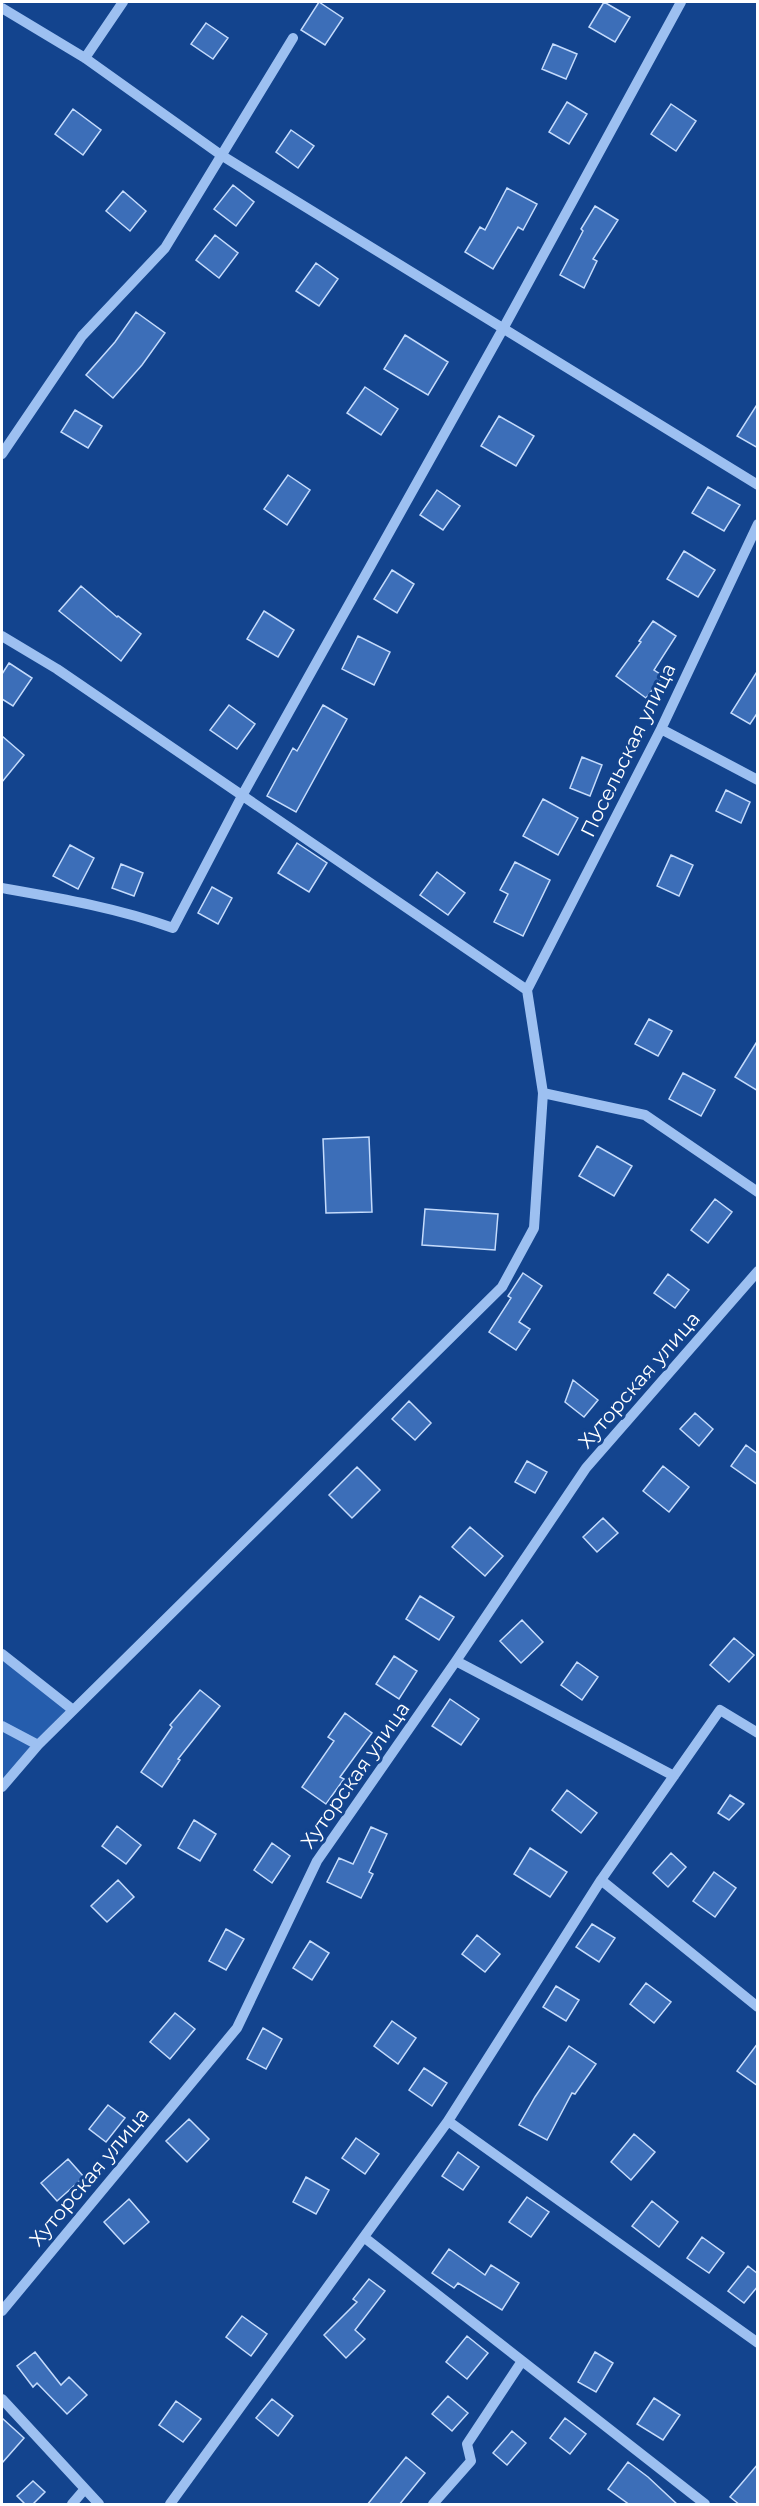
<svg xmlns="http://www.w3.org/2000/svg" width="759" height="2506" viewBox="0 0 759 2506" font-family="Montserrat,sans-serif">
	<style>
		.green { fill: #255dad }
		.building { fill: #3c6eb8; stroke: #c4dbfc; stroke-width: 1.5 }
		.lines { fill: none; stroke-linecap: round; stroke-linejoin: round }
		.minor { stroke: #9dc0f1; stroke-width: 10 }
		.labels { text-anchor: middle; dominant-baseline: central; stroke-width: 6; stroke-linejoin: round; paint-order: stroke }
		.street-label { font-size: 20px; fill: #fff; stroke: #13448e }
	</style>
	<rect width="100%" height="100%" fill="#13448e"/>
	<path class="green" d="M2 1651 73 1710 2 1788Z"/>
	<path class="building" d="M319 2 343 18 325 45 301 30Z
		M604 2 630 17 615 42 589 27Z
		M206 23 228 38 213 59 191 44Z
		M553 44 577 54 566 79 542 69Z
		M567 102 587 114 569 144 549 132Z
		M671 104 696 121 676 151 651 134Z
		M73 109 101 130 83 155 55 134Z
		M291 130 314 146 298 168 276 152Z
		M233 185 254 202 236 226 214 209Z
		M507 188 537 204 523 230 518 227 493 269 465 252 480 227 485 230Z
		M123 191 146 211 130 231 106 211Z
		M595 206 618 220 593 259 597 261 584 288 560 275 583 231 581 229Z
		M215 235 238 253 219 278 196 260Z
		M316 263 338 279 319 306 296 291Z
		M136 312 165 333 142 365 113 398 86 375 115 342Z
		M405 335 448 362 428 395 384 369Z
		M365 387 398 409 381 435 347 413Z
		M758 403V448L737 436Z
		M75 410 102 426 88 448 61 432Z
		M499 416 534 436 516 466 481 446Z
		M288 475 310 490 287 525 264 509Z
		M708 487 740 505 724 531 692 513Z
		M437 490 460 506 443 530 420 515Z
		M684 551 715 570 698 597 667 579Z
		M392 570 414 584 397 613 374 599Z
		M81 586 117 617 118 616 141 634 121 661 59 611Z
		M264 611 294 630 278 657 247 639Z
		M653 621 676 636 654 670 663 676 646 698 616 676 641 642 639 641Z
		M358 636 390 652 374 685 342 669Z
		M9 663 32 678 13 706 2 699V674Z
		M758 670V712L750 724 731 713Z
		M229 705 255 724 237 749 210 730Z
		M323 705 347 719 296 812 267 796 293 748 297 751Z
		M2 736 24 755 2 782Z
		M582 757 602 765 590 796 570 788Z
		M726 790 750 802 741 823 716 811Z
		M543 799 578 818 558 855 523 836Z
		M297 843 327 863 309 892 278 873Z
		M70 845 94 858 78 889 53 876Z
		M671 855 693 865 679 896 657 886Z
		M515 862 550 880 523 936 494 922 508 894 500 890Z
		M121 864 143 873 134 896 112 888Z
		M437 872 465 893 448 915 420 895Z
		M212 887 232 898 218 924 198 913Z
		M649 1019 672 1031 658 1056 635 1044Z
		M758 1040V1091L735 1077Z
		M683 1073 715 1090 701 1116 669 1099Z
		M369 1137 372 1212 326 1213 323 1139Z
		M597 1146 632 1166 614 1196 579 1176Z
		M715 1199 732 1212 708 1243 691 1230Z
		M425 1209 498 1214 495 1250 422 1245Z
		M523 1273 542 1286 519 1322 530 1329 516 1350 489 1332 511 1298 508 1296Z
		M668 1274 689 1290 675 1308 654 1293Z
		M573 1380 598 1400 584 1417 565 1402Z
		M409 1401 431 1423 415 1440 392 1419Z
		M695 1413 713 1429 699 1446 680 1429Z
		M746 1445 758 1454V1485L731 1466Z
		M527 1461 547 1472 535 1493 515 1482Z
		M663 1466 689 1487 669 1512 643 1491Z
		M357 1467 380 1490 352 1518 329 1495Z
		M603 1518 618 1533 597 1552 583 1537Z
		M470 1527 503 1556 485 1576 452 1547Z
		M420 1596 454 1617 439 1640 406 1619Z
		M522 1620 543 1642 521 1663 500 1641Z
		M734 1638 754 1655 729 1682 710 1665Z
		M394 1656 417 1671 399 1699 376 1684Z
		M577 1662 598 1677 582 1700 561 1685Z
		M200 1690 220 1706 178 1759 180 1760 162 1787 141 1772 172 1727 170 1725Z
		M450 1699 479 1719 461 1745 432 1726Z
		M345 1713 372 1733 340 1777 344 1779 326 1804 302 1787 334 1741 328 1737Z
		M567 1790 597 1813 581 1833 552 1810Z
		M730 1795 744 1804 729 1820 718 1813Z
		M194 1820 216 1834 200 1861 178 1848Z
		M117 1826 141 1845 126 1864 102 1846Z
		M371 1827 387 1834 369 1872 373 1874 361 1898 327 1882 339 1858 353 1864Z
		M272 1843 290 1856 272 1883 254 1870Z
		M530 1848 567 1872 550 1897 514 1874Z
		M671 1853 686 1867 668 1887 653 1873Z
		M714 1872 736 1888 715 1917 693 1901Z
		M118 1880 134 1897 107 1922 91 1906Z
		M592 1924 615 1938 599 1962 576 1947Z
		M226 1929 244 1939 226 1970 209 1961Z
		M477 1935 500 1954 485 1972 462 1954Z
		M310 1941 329 1953 312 1980 293 1968Z
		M646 1983 671 2002 654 2023 630 2004Z
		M556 1986 579 2000 566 2021 543 2007Z
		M175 2013 195 2029 170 2059 150 2042Z
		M392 2021 416 2038 398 2064 374 2046Z
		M263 2028 282 2039 266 2069 247 2059Z
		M758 2043V2086L737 2071Z
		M569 2046 596 2064 575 2094 572 2093 547 2140 519 2125 535 2097Z
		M424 2068 447 2083 432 2106 409 2090Z
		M108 2105 125 2118 106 2142 89 2129Z
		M189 2119 209 2139 187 2162 166 2141Z
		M634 2134 655 2152 631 2180 611 2162Z
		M356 2138 379 2154 365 2174 342 2158Z
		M458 2152 479 2167 463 2190 442 2176Z
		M68 2159 84 2177 57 2201 41 2183Z
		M306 2177 329 2190 316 2214 293 2202Z
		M527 2197 549 2212 531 2237 509 2222Z
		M129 2199 149 2222 124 2244 104 2222Z
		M652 2201 678 2222 659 2247 632 2226Z
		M702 2237 724 2253 709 2273 687 2258Z
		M449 2249 485 2275 491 2265 519 2283 502 2310 458 2283 454 2288 432 2273Z
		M748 2266 758 2274V2286L744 2303 728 2291Z
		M369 2279 385 2291 355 2330 365 2339 346 2358 324 2335 357 2302 353 2299Z
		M242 2316 267 2334 251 2356 226 2337Z
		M467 2336 488 2353 467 2379 446 2362Z
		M35 2352 61 2385 69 2377 87 2395 67 2414 37 2383 33 2387 17 2366Z
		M595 2352 613 2363 596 2392 578 2382Z
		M448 2396 468 2413 452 2431 432 2414Z
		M654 2398 680 2415 663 2440 637 2424Z
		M272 2399 293 2416 278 2436 256 2418Z
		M176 2401 201 2419 183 2442 159 2425Z
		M2 2418 24 2438 2 2463Z
		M565 2418 586 2434 570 2454 550 2438Z
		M512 2431 526 2443 507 2465 493 2453Z
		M406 2457 425 2473 399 2505H367Z
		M628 2462 648 2477 678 2505H630L608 2489Z
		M758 2464V2505H740L730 2497Z
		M33 2481 45 2492 32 2505H26L17 2496Z"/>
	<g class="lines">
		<path class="minor" d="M2 8 85 58 221 155 758 485
			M85 58 123 2
			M2 454 82 336 165 248 293 38
			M2 636 57 669 527 990 543 1093 534 1228 502 1287 38 1745 2 1787
			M661 729 758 780
			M2 888C59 898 118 908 173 928L243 794 504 327 681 2
			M527 990 661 729 758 524
			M543 1093 645 1115 758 1192
			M2 1654 73 1710
			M456 1661 674 1776
			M2 1726 38 1745
			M601 1880 758 2007
			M448 2121 758 2343
			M365 2238 705 2504
			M2 2311 237 2028 317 1861 456 1661 586 1468 758 1271
			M2 2399 99 2504
			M72 2504 84 2490
			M170 2504 448 2121 601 1880 720 1710 758 1733
			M433 2504 471 2461 467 2444 522 2361"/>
	</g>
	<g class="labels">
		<g class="street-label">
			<text transform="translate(628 750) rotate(-64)">Посельская улица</text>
			<text transform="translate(639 1380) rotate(-49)">Хуторская улица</text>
			<text transform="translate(355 1775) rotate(-55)">Хуторская улица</text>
			<text transform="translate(89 2177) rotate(-50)">Хуторская улица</text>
		</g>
	</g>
	<rect width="759" height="2506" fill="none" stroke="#ffffff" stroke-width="6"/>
</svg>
